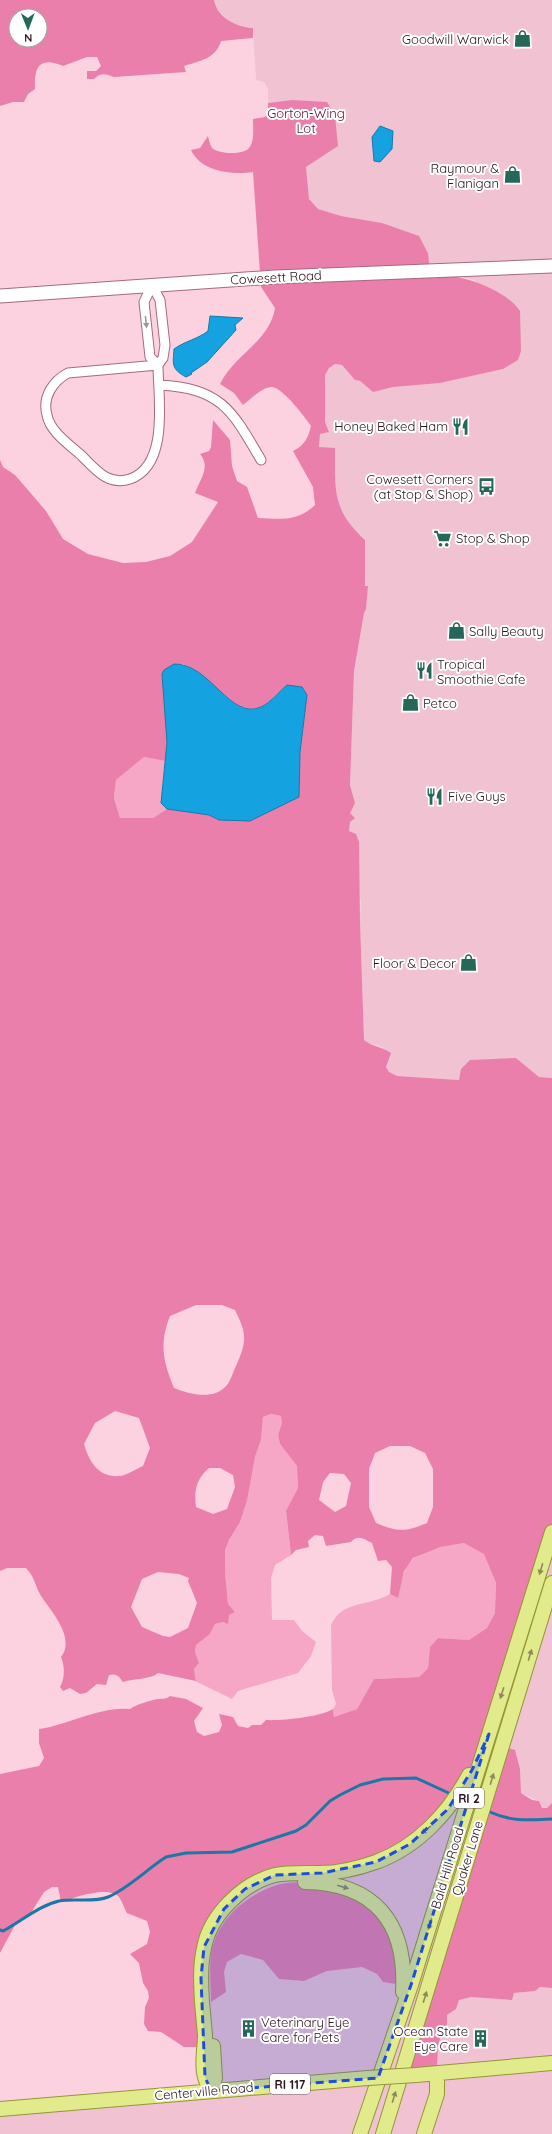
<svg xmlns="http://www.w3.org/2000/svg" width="552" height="2134" viewBox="0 0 552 2134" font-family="Quicksand,sans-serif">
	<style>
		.built { fill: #f0c2d2; fill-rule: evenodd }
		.green { fill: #f6a7c5 }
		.forest { fill: #ea7fab; fill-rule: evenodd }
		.water { fill: #14a3e0; stroke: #1b78a6 }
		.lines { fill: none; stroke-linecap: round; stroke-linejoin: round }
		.stream { stroke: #1b78a6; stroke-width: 3 }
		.minor-casing { stroke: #a66981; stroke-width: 11 }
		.secondary-casing { stroke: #a66981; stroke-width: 15 }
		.primary-casing { stroke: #959634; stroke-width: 16 }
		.minor { stroke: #fff; stroke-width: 9 }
		.secondary { stroke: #fff; stroke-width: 13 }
		.primary { stroke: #e2eb8c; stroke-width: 14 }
		.primary-bridge-casing { stroke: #959634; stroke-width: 16; stroke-linecap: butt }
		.primary-bridge { stroke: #e2eb8c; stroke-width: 14 }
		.oneway { fill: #a09599 }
		.oneway2 { fill: #908a5a }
		.marked { fill: #1d4ed8; fill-opacity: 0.2; stroke: #1d4ed8; stroke-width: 3; stroke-dasharray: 8 5; stroke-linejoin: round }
		.labels { text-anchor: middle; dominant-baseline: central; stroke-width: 4; stroke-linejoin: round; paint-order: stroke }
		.shield { fill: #fff; stroke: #6b5a61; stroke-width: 1 }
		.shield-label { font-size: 12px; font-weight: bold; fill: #2b131d }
		.poi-label { font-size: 13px; fill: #2b131d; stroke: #fff; text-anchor: end }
		.park-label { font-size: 13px; fill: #551333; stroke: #fff }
		.street-label { font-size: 13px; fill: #2b131d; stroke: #fff }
	</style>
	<rect width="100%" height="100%" fill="#fcd2e1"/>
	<path class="built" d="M214 0H552V1078L539 1077 516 1058 461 1069 459 1080 397 1076 389 1072 386 1067 383 1047 368 1043 364 1040 360 921 361 902 358 883 359 842 349 831 351 809 355 803 350 785 354 671 364 613 366 609 368 586H365V540L350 526 338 505 335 483 319 447 320 434 329 432 325 422V375L329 368 335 364 342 365 355 380 360 381 373 392 393 387 440 383 503 369 475 280 430 271 428 253 421 240 382 223 341 216 318 209 309 199 306 167 338 146 292 100 268 103V89L264 82 256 80 253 28 231 23 215 7Z
		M552 1534V1803L547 1808H542L539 1801 521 1793 520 1769 402 2074 437 2071 438 2044 442 2031 447 2025V2015L456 2009 459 2000 471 1997 512 2000 514 1993 534 1991 540 1987 552 1988V2134H0V2109L198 2087 203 2067 209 1934ZM213 1947 404 1968 377 1974 362 1967 344 1968 327 1971 304 1981 279 1979 263 1960 241 1954 227 1962 224 1972 210 1971Z"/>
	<path class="green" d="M144 757 165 761 161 802 167 809 153 818H120L114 798 116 780Z
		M271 1414 281 1416 282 1423 278 1435 280 1444 297 1466 298 1488 286 1512 291 1555 275 1565 271 1578 272 1620H294L302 1631 316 1642 311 1656 298 1673 238 1691 232 1699 195 1681 196 1680 194 1669 199 1663 195 1652 196 1645 210 1634 215 1624 227 1621 229 1614 235 1612 228 1605 225 1571V1550L229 1540 240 1522 247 1501 255 1457 261 1440 263 1417Z
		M464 1543 484 1553 496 1583 495 1613 487 1628 469 1640 438 1638 430 1647 428 1668 419 1677 374 1679 357 1709 334 1717 333 1709 336 1704 332 1690 331 1625C342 1600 368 1607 390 1594L398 1598C400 1589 401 1579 405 1570 414 1549 444 1546 464 1543Z"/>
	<path class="forest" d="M0 0H214C217 18 237 27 253 28V38L221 41C216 59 199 61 184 66L186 72 114 77C106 74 101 72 94 79H87V71H96L101 66 97 57H87L63 66C39 56 34 67 35 89L28 94 24 102H13L0 106ZM16 16H40V40H16Z
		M292 100 327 102 335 116 338 146 306 167 309 199 318 209 341 216 382 223 419 236 428 253 430 271 456 272 457 277C477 281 508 293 520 311L521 351 518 360 503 369 440 383 393 387 373 392 360 381 355 380 342 365 335 364 329 368 325 375V422L329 432 320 434 319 447 335 448C335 490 332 510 365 540V586H368L366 609 364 613 354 671 350 785 355 803 350 813 355 818 350 822 349 831 356 834 359 842 360 921 364 1040C371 1046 382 1047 391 1053L386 1067 389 1072 397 1076 459 1080 461 1069 470 1060 516 1058 539 1077 552 1078V1534L489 1735 454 1802 383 1859 273 1877 242 1892 209 1934 203 2047H184L161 2032 148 2031 144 2024 145 2007 149 1998 148 1991 143 1983 139 1963 130 1954 147 1944 150 1932 147 1921 127 1913C124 1908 122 1900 118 1896 106 1886 74 1898 61 1902L58 1887H52L44 1892 29 1916 15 1925 0 1953V1774L39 1766 44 1758 39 1743V1729C68 1725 100 1706 130 1709 135 1705 151 1700 158 1699 163 1698 165 1700 170 1696L186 1699 203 1708 194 1721 197 1732 204 1736 219 1732 222 1725 219 1714 233 1717 238 1726 248 1728 252 1725H261L266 1720C280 1721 321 1717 333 1709L334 1717 357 1709 374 1679 419 1677 428 1668 430 1647 438 1638 469 1640 487 1628 495 1613 496 1583 484 1554 464 1543 440 1547 413 1558 404 1571 398 1598 390 1594 392 1567 386 1560 378 1561 372 1543C364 1539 358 1534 351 1542L326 1546 323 1536 315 1535 308 1541 309 1547 296 1550 291 1555 286 1511 298 1488 297 1466 280 1444 278 1435 282 1423 281 1416 271 1414 263 1417 261 1440 255 1457 247 1501 240 1522 229 1540 225 1550V1571L228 1604 235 1612 229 1615 228 1624 223 1622 215 1624 210 1634 196 1645 195 1652 199 1663 194 1669 196 1681 158 1673C150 1680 134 1678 123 1682 119 1676 116 1673 109 1675L106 1685 97 1684 86 1693 80 1694 70 1688 63 1691 60 1687C65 1678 65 1667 61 1657 76 1638 51 1611 41 1596 35 1586 35 1577 26 1568H7L0 1571V460L3 467 15 475 46 511 63 539 88 554 123 563 146 562 170 556 192 542 218 502 195 493C200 479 211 467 200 454L209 451 211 447 213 420 230 440 232 466 237 481 247 487 258 518C281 519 297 522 315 505L313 487 293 451C305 445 308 438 311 426 305 417 283 388 272 387 262 387 251 399 243 405L234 393 220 384C234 355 270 341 275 308L261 287 253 172C232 175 201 172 191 150L200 148 208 136C209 140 210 145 212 148 219 154 241 155 248 149 255 143 253 127 253 119L265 117 268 111V103ZM182 664C209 671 234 720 261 707 270 702 279 692 287 685L307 695 300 752 219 820 209 815 167 809 153 818H120L114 798 116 780 144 757 165 761ZM196 1305H222L235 1310C247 1334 247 1341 236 1366 233 1372 231 1380 227 1385 214 1401 189 1394 174 1388 163 1361 159 1344 170 1316ZM115 1411 139 1418 150 1448 143 1466C136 1469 127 1475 120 1476 98 1478 89 1461 84 1444L95 1423ZM390 1446H410L425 1453 433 1469V1507L427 1523C406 1532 397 1532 376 1523L369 1507V1469L375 1453ZM209 1468H220L233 1475 235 1487 227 1509 213 1514 196 1507C194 1491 196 1479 209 1468ZM330 1473 344 1474 351 1483 346 1506 335 1512 319 1500 323 1482ZM158 1572 179 1574 189 1578 188 1581 197 1603 188 1628 170 1637 163 1636 142 1627 131 1607 142 1579Z
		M504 1747 515 1750 520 1769 521 1793 532 1800 539 1801 542 1808H547L552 1803V1988L540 1987 535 1991 514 1993 512 2000 471 1997 459 2000 456 2009 447 2015V2025C436 2039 438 2055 437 2071L407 2075Z
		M321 1882 355 1892 390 1923 403 1985 383 1982 377 1974 362 1967 327 1971 304 1981 279 1979 263 1960 241 1954 227 1962 224 1972 226 1992 211 2002C211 1986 209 1971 211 1955 216 1921 245 1895 277 1885 290 1881 307 1883 321 1882Z"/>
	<path class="water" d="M380 126 393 131 392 149 380 162 374 161 372 137Z
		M210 316 243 318 235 325 236 330 207 362 191 373 192 374 186 377C171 369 173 364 174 349 185 341 198 339 208 331Z
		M174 664C210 663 230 721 261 707 270 703 279 692 287 685L302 687 307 695 300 752 299 797 250 821 219 820 209 815 167 809 161 803 167 742 162 674 164 670Z"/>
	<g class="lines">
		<path class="stream" d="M490 1812C511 1822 530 1820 552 1819
			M0 1930 3 1931C22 1921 38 1906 59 1901 75 1898 93 1903 108 1897 129 1888 147 1869 166 1857L186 1853 232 1852 296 1831 306 1825 330 1801 340 1795 360 1785 383 1779 416 1778 453 1795"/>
		<defs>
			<path id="minor" d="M152 285 160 300 165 345 163 358 158 365C158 396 170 465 130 479 108 486 96 470 82 456 70 445 50 432 47 415 42 397 53 381 68 373L158 365
				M152 285 144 302 150 357 158 365
				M159 385C221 388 232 410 261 460"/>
			<path id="secondary" d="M0 296 275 277 552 266"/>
			<path id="primary" d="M305 1882C375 1883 407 1923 403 1992
				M416 2075 552 2063
				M211 2091C209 2087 206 2082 205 2077 201 2065 205 2048 205 2035 204 2024 203 2013 202 2002 201 1984 200 1966 204 1948 210 1915 243 1883 275 1875 289 1872 305 1873 320 1873 338 1873 359 1868 376 1862 417 1847 449 1813 469 1775
				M211 2091 215 2078 213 2046
				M0 2109 368 2078
				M360 2134 411 1985 552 1532
				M383 2134 552 1583
				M424 2134 437 2094V2074"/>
		</defs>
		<use href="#minor" class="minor-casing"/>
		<use href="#secondary" class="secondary-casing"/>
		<use href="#primary" class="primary-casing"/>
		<use href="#minor" class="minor"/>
		<use href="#secondary" class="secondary"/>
		<use href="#primary" class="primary"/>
		<defs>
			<path id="primary-bridge" d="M368 2078 416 2075"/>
		</defs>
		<use href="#primary-bridge" class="primary-bridge-casing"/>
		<use href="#primary-bridge" class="primary-bridge"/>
	</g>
	<defs><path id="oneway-solid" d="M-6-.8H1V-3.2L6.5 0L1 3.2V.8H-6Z"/></defs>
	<use class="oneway" href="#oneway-solid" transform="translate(146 322) rotate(84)"/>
	<g class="oneway2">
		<use href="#oneway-solid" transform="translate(541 1569) rotate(107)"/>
		<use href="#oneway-solid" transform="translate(530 1655) rotate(-73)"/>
		<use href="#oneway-solid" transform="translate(502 1693) rotate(108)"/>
		<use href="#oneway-solid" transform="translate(492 1779) rotate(-73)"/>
		<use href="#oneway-solid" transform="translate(426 1830) rotate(141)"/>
		<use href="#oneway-solid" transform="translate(343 1887) rotate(16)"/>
		<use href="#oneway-solid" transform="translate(430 1924) rotate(107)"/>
		<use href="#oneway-solid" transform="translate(425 1997) rotate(-73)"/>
		<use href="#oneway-solid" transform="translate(394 2097) rotate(-73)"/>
	</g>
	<path class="marked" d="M489 1734 411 1985 378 2078 211 2091 205 2077 201 1978 204 1947 224 1909 245 1889 275 1875 322 1873 376 1862 410 1844 448 1809 472 1770Z"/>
	<defs>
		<symbol id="shop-bare" viewBox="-9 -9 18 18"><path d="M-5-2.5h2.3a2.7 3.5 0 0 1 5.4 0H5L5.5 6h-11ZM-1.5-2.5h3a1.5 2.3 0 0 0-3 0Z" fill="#256859" stroke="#fff" stroke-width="2.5" paint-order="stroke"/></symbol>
		<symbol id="restaurant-bare" viewBox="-9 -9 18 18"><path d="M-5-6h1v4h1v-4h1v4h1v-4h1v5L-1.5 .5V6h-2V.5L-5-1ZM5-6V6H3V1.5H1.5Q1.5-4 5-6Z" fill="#256859" stroke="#fff" stroke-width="2.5" paint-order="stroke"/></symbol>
		<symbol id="bus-bare" viewBox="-9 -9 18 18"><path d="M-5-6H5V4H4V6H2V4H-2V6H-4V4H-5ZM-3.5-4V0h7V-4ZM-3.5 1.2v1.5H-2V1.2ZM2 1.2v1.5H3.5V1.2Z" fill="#256859" stroke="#fff" stroke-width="2.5" paint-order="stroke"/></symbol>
		<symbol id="supermarket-bare" viewBox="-9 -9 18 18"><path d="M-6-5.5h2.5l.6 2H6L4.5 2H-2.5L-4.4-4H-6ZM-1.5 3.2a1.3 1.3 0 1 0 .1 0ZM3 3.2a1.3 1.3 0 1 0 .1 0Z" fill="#256859" stroke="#fff" stroke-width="2.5" paint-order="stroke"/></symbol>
		<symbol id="building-bare" viewBox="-9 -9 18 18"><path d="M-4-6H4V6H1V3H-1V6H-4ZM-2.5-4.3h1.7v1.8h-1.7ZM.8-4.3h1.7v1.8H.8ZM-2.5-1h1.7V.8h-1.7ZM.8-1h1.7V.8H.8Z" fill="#256859" stroke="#fff" stroke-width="2.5" paint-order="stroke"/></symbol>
	</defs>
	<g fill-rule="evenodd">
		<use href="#shop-bare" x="510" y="26" width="25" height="25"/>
		<use href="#shop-bare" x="500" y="162" width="25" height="25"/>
		<use href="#restaurant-bare" x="448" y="414" width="25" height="25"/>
		<use href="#bus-bare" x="474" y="474" width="25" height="25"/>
		<use href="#supermarket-bare" x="430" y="526" width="25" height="25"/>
		<use href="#shop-bare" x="444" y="618" width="25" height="25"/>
		<use href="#restaurant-bare" x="412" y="658" width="25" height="25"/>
		<use href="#shop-bare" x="398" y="690" width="25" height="25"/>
		<use href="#restaurant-bare" x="422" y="784" width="25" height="25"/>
		<use href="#shop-bare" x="456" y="950" width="25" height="25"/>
		<use href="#building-bare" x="236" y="2016" width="25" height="25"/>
		<use href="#building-bare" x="468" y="2026" width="25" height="25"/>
	</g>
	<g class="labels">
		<g class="shield">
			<rect x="454" y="1788" width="30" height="20" rx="3"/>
			<rect x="270" y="2074" width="40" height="20" rx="3"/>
		</g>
		<g class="shield-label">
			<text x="469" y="1798">RI 2</text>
			<text x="290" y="2084">RI 117</text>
		</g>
		<g class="poi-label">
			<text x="509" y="39">Goodwill Warwick</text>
			<text x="499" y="168">Raymour &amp;<tspan x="499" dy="15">Flanigan</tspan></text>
			<text x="448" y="426">Honey Baked Ham</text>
			<text x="473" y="479">Cowesett Corners<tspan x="473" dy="15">(at Stop &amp; Shop)</tspan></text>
			<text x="456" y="538" text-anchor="start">Stop &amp; Shop</text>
			<text x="469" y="631" text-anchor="start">Sally Beauty</text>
			<text x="437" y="664" text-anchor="start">Tropical<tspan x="437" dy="15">Smoothie Cafe</tspan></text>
			<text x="423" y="703" text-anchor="start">Petco</text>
			<text x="448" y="796" text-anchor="start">Five Guys</text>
			<text x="456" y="963">Floor &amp; Decor</text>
			<text x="261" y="2022" text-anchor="start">Veterinary Eye<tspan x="261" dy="15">Care for Pets</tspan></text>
			<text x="468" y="2031">Ocean State<tspan x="468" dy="15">Eye Care</tspan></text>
		</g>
		<g class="park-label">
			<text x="306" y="113">Gorton-Wing<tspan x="306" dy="15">Lot</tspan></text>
		</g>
		<g class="street-label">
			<text transform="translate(276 277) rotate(-3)">Cowesett Road</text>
			<text transform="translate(467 1858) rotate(-73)">Quaker Lane</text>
			<text transform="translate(447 1868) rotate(-73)">Bald Hill Road</text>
			<text transform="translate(204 2091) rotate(-5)">Centerville Road</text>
		</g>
	</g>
	<g transform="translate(28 28) rotate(179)"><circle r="19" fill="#ffffff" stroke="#aaa1a5"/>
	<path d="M0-3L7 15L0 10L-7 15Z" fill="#256859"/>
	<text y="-6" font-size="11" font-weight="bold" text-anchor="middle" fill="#2b131d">N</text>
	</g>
</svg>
